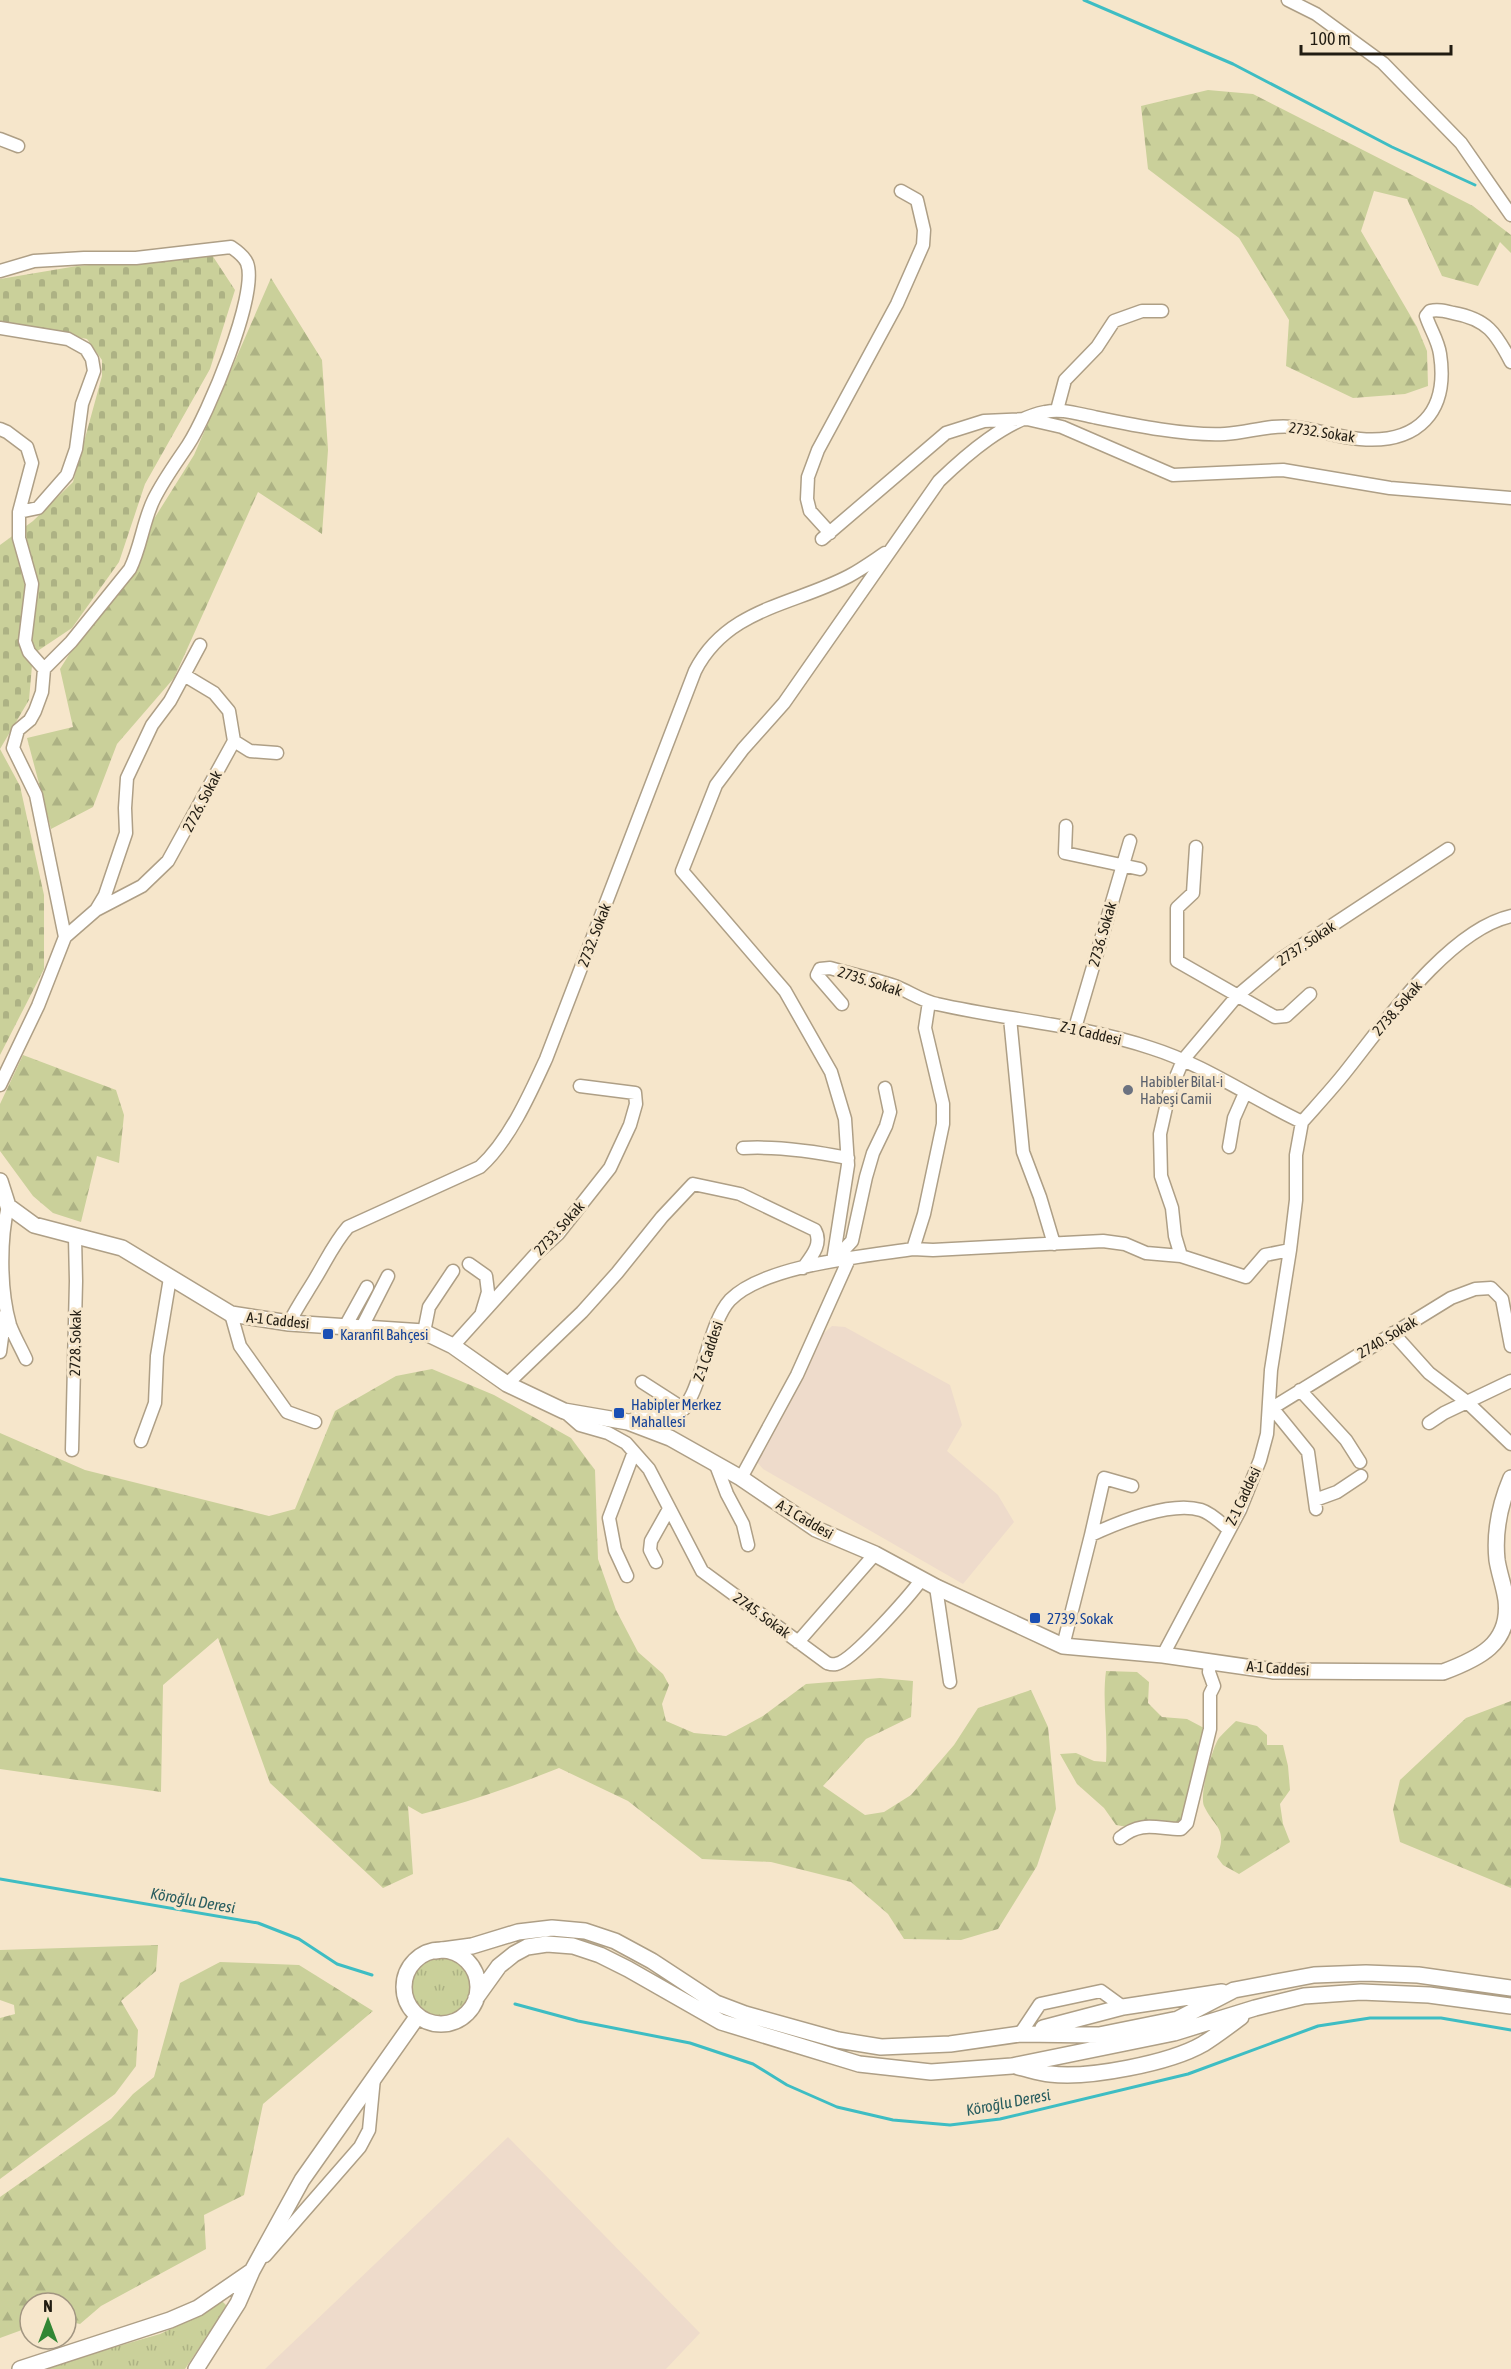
<svg xmlns="http://www.w3.org/2000/svg" width="1511" height="2369" viewBox="0 0 1511 2369" font-family="'Asap Condensed',sans-serif">
	<style>
		.industrial { fill: #eedbcb }
		.grass { fill: url(#grass-tufts) }
		.forest { fill: url(#forest-firs) }
		.cemetery { fill: url(#cemetery-stones) }
		.lines { fill: none; stroke-linecap: round; stroke-linejoin: round }
		.stream { stroke: #3ebdc3; stroke-width: 3 }
		.minor-casing { stroke: #ae9f86; stroke-width: 15 }
		.major-casing { stroke: #ae9f86; stroke-width: 18 }
		.minor { stroke: #fff; stroke-width: 12 }
		.major { stroke: #fff; stroke-width: 15 }
		.worship-dot { fill: #6b7280; stroke: #f6e6cb; stroke-width: 2 }
		.transit-dot { fill: #1a4fb4; stroke: #f6e6cb; stroke-width: 2 }
		.labels { text-anchor: middle; dominant-baseline: central; stroke-width: 6; stroke-linejoin: round; paint-order: stroke }
		.street-label { font-size: 15px; fill: #211c12; stroke: #f6e6cb }
		.worship-label { font-size: 15px; fill: #5b616d; stroke: #f6e6cb; text-anchor: start }
		.transit-label { font-size: 15px; fill: #164399; stroke: #f6e6cb; text-anchor: start }
		.water-label { font-size: 16px; font-style: italic; fill: #295d5f; stroke: #f6e6cb }
	</style>
	<defs>
		<pattern id="grass-tufts" width="24" height="20" patternUnits="userSpaceOnUse" patternTransform="scale(1.5)"><rect width="24" height="20" fill="#cad09a"/><path d="M3 7l-1-3M5 7V3M7 7l1-3M15 17l-1-3M17 17v-4M19 17l1-3" fill="none" stroke="#adb284"/></pattern>
		<pattern id="forest-firs" width="22" height="20" patternUnits="userSpaceOnUse" patternTransform="scale(1.5)"><rect width="22" height="20" fill="#cad09a"/><path d="M5 1l3.5 6h-7zM16 11l3.5 6h-7z" fill="#adb284"/></pattern>
		<pattern id="cemetery-stones" width="16" height="16" patternUnits="userSpaceOnUse" patternTransform="scale(1.5)"><rect width="16" height="16" fill="#cad09a"/><path d="M2 7V4a2 2 0 0 1 4 0v3zM10 15v-3a2 2 0 0 1 4 0v3z" fill="#adb284"/></pattern>
	</defs>
	<rect width="100%" height="100%" fill="#f6e6cb"/>
	<path class="industrial" d="M832 1326 845 1327 950 1385 962 1425 947 1451 998 1495 1014 1522 963 1584 763 1469 757 1462 758 1454 823 1334Z
		M508 2137 700 2333 666 2369H265Z"/>
	<path class="grass" d="M410 1987a30 30 0 1 1 60 0a30 30 0 1 1-60 0Z
		M222 2301 227 2306 185 2369H39L160 2334 196 2317Z"/>
	<path class="forest" d="M1208 90 1253 94 1473 206 1511 235V253L1500 242 1478 286 1442 276 1407 199 1374 191 1361 231 1417 327 1427 351 1428 386 1405 394 1353 398 1286 366 1289 320 1239 238 1148 169 1141 106Z
		M271 278 322 360 328 450 322 534 258 492 174 678 117 744 93 807 51 829 27 738 73 727 60 669 194 455Z
		M23 1055 116 1090 124 1115 119 1163 97 1156 81 1222 53 1213 33 1196 0 1151V1104Z
		M432 1369 494 1395 571 1438 595 1470 598 1559 616 1610 638 1652 663 1674 669 1685 662 1704 666 1721 694 1733 726 1736 763 1716 806 1684 880 1678 913 1681 911 1717 866 1739 823 1786 865 1815 884 1812 911 1795 954 1745 978 1708 1031 1690 1048 1727 1056 1809 1037 1866 998 1929 961 1940 904 1939 888 1914 851 1882 771 1862 702 1859 628 1801 559 1768C514 1786 469 1802 422 1814L408 1806 413 1874 383 1888 270 1783 218 1638 163 1685 161 1792 0 1769V1433L85 1470 269 1516 295 1509 335 1411 396 1376Z
		M1106 1671 1137 1672 1149 1682 1148 1703 1162 1717 1187 1719 1204 1728 1202 1746 1187 1815 1175 1826 1133 1828 1116 1825 1104 1808 1077 1784 1060 1754 1076 1753 1094 1761 1106 1762C1108 1731 1102 1701 1106 1671Z
		M1511 1701V1888L1400 1842 1393 1810 1400 1780 1466 1718Z
		M1236 1721 1257 1726 1267 1735V1745H1283L1288 1766 1290 1790 1280 1804 1283 1824 1290 1842 1239 1874 1223 1865 1217 1857C1228 1827 1215 1829 1204 1806 1199 1795 1212 1748 1219 1738 1224 1732 1230 1727 1236 1721Z
		M158 1945 156 1971 121 2001 138 2030 136 2066 115 2094 0 2179V2018L15 2014 14 2005 0 2000V1950Z
		M220 1962 299 1965 373 2011 263 2104 244 2195 204 2215 206 2249 101 2306 80 2324 66 2321V2303H30V2327L0 2338V2197L111 2119 133 2094 154 2077 180 1983Z"/>
	<path class="cemetery" d="M212 255 235 290 210 369 145 484 119 562 72 628 33 654 29 700 0 749 20 786 44 895V969L0 1055V545L33 521 73 482 102 376V360L87 339 0 321V279L77 266Z"/>
	<g class="lines">
		<path class="stream" d="M1084 0 1233 64 1392 147 1475 185
			M0 1879 258 1923 299 1939 337 1964 372 1975
			M515 2004 578 2021 690 2043 753 2064 787 2085 837 2107 893 2120 950 2125 1000 2119 1188 2074 1318 2026 1370 2018H1441L1511 2030"/>
		<defs>
			<path id="minor" d="M1288 0 1316 14 1383 63 1461 143 1511 215
				M0 139 18 146
				M0 271 34 261 84 258H136L231 247C237 251 244 256 247 263 259 294 207 416 188 445 176 463 164 479 154 499 143 521 141 547 130 569L71 642 44 669
				M0 328 68 339 86 349 92 359 94 371 82 404 76 449 67 475 38 508 19 512
				M1057 410 1065 380 1097 347 1114 321 1142 311H1162
				M0 429 7 432 27 447 32 463 19 512V538L32 584 25 641 29 652 44 669 42 692 35 711 30 720 18 730 13 748 36 795 65 937
				M830 533 810 511 807 499 808 477 818 450 897 304 923 245 924 230 917 200 901 191
				M822 539 946 433 984 421 1027 419 1062 427 1173 475 1283 470 1390 488 1511 498
				M234 741 250 751 277 753
				M1066 826 1065 853 1140 869
				M1196 847 1193 893 1177 908V961L1275 1017 1286 1016 1310 994
				M96 910 142 886 168 861 234 741 229 711 214 693 184 675
				M842 1004 817 975 820 969 830 968C851 974 874 979 895 986 910 992 922 1001 937 1004 1008 1020 1082 1025 1151 1048 1205 1065 1251 1098 1302 1122L1296 1155V1200L1290 1250 1271 1370 1267 1434 1260 1460 1240 1510 1163 1655
				M1010 1018 1023 1152 1040 1197 1054 1244
				M1075 1028 1130 841
				M0 1085 38 1006 65 937 96 910 105 895 126 833 125 808 127 778 152 725 170 701 200 645
				M1302 1122C1317 1105 1333 1088 1347 1070 1385 1022 1449 930 1511 916
				M1229 1147 1234 1118 1245 1093
				M743 1148C778 1146 813 1151 848 1158
				M8 1206C0 1240 0 1290 10 1325 14 1336 21 1348 26 1359
				M913 1249 933 1250 1103 1241 1125 1244 1146 1253 1181 1256
				M1290 1250 1265 1255 1246 1277 1181 1256 1175 1236 1172 1208 1161 1176 1160 1134 1169 1094 1183 1060 1237 996 1281 959 1448 849
				M833 1261 848 1165 845 1119 831 1072 785 991 682 871 716 785 743 749 784 703 939 481C967 454 1006 420 1045 412 1061 408 1078 414 1094 417 1133 425 1186 436 1225 434 1248 433 1270 424 1293 427 1315 429 1337 437 1360 439 1418 444 1449 412 1440 354 1438 340 1430 329 1426 316L1430 311C1438 309 1445 311 1453 313 1487 319 1496 333 1511 362
				M833 1261 852 1241 866 1177 873 1153 886 1126 890 1112 885 1088
				M469 1264 486 1276 488 1292 482 1312
				M231 1314 240 1346 287 1412 315 1422
				M289 1323C297 1307 306 1294 315 1279 326 1261 334 1243 348 1227L480 1167C509 1141 530 1094 546 1059L695 671C727 608 794 605 849 576 862 569 873 561 885 553
				M346 1325 367 1287
				M362 1327 388 1276
				M424 1332 429 1307 453 1271
				M1393 1333 1429 1373 1467 1402 1511 1444
				M453 1346 535 1255 558 1234 610 1168 630 1125 636 1104 635 1093 580 1086
				M0 1352 5 1315
				M642 1382 684 1409
				M507 1384 582 1312 617 1273 662 1217 693 1184 740 1194 815 1230C823 1244 811 1257 803 1268
				M1300 1390 1346 1440 1360 1462
				M1273 1409 1308 1452 1316 1509
				M1269 1410 1451 1298 1475 1289 1491 1288 1502 1299 1511 1346
				M564 1411 580 1425 608 1433 626 1443 649 1469 702 1571 827 1663C830 1664 832 1665 836 1664 853 1661 910 1595 922 1579
				M628 1422 647 1413C656 1416 664 1420 673 1416 702 1406 705 1327 730 1300 764 1265 866 1256 913 1249L924 1214 943 1124V1104L925 1028 929 1002
				M1429 1423 1444 1413 1511 1381
				M141 1441 155 1403 157 1356 170 1278
				M72 1450 76 1281 75 1237
				M716 1465 727 1494 743 1524 748 1545
				M741 1478 797 1375 849 1259
				M1315 1500 1337 1492 1361 1476
				M1091 1535 1104 1478 1132 1486
				M656 1562 650 1550 651 1541 669 1509
				M627 1576 615 1550 609 1518 634 1452
				M936 1587 950 1682
				M798 1642 875 1554
				M1063 1646 1091 1535C1119 1522 1171 1501 1201 1510 1211 1513 1221 1523 1228 1529
				M1120 1838C1142 1820 1157 1829 1181 1829L1187 1823 1210 1729V1694L1214 1686 1209 1672 1210 1661
				M1020 2034 1040 2004 1101 1991 1123 2007
				M265 2256 360 2147 369 2130 374 2078"/>
			<path id="major" d="M0 1181 8 1206 34 1225 122 1248 231 1314 289 1323 424 1332 453 1346 507 1384 564 1411 628 1422 670 1438 741 1478 816 1529 875 1554 936 1587 1063 1646 1163 1655 1274 1671 1443 1672C1478 1659 1511 1644 1506 1600 1504 1586 1499 1573 1497 1560 1494 1531 1500 1504 1511 1478
				M404 1987a37 37 0 1 1 74 0a37 37 0 1 1-74 0Z
				M435 1951 472 1946 518 1932 552 1928 585 1931 615 1941 652 1961 716 2003 745 2014 838 2040 881 2047 950 2044 1020 2034 1099 2035 1178 2019 1234 1990 1314 1975 1366 1973 1418 1975 1511 1988
				M476 1998 499 1966 514 1954 527 1947 547 1944 573 1946 600 1955 628 1969 721 2022 859 2064 931 2072 1012 2066 1174 2033 1255 2008 1304 1996 1361 1992 1429 1995 1511 2006
				M1043 2028 1123 2007 1222 1992
				M1018 2067C1028 2069 1039 2073 1050 2074 1088 2079 1170 2063 1203 2044 1216 2036 1229 2026 1241 2017
				M20 2369 170 2320 198 2308 252 2271
				M196 2369 238 2303 252 2271 302 2180 417 2017"/>
		</defs>
		<use href="#minor" class="minor-casing"/>
		<use href="#major" class="major-casing"/>
		<use href="#minor" class="minor"/>
		<use href="#major" class="major"/>
	</g>
	<circle class="worship-dot" cx="1128" cy="1090" r="6"/>
	<g class="transit-dot">
		<rect x="322" y="1328" width="12" height="12" rx="3"/>
		<rect x="613" y="1407" width="12" height="12" rx="3"/>
		<rect x="1029" y="1612" width="12" height="12" rx="3"/>
	</g>
	<g class="labels">
		<g class="street-label">
			<text transform="translate(1322 432) rotate(9)">2732. Sokak</text>
			<text transform="translate(202 801) rotate(-62)">2726. Sokak</text>
			<text transform="translate(1102 934) rotate(-74)">2736. Sokak</text>
			<text transform="translate(594 935) rotate(-69)">2732. Sokak</text>
			<text transform="translate(1306 943) rotate(-34)">2737. Sokak</text>
			<text transform="translate(870 981) rotate(18)">2735. Sokak</text>
			<text transform="translate(1397 1008) rotate(-49)">2738. Sokak</text>
			<text transform="translate(1091 1033) rotate(13)">Z-1 Caddesi</text>
			<text transform="translate(559 1228) rotate(-48)">2733. Sokak</text>
			<text transform="translate(278 1320) rotate(6)">A-1 Caddesi</text>
			<text transform="translate(1387 1337) rotate(-31)">2740. Sokak</text>
			<text transform="translate(75 1343) rotate(-89)">2728. Sokak</text>
			<text transform="translate(708 1351) rotate(-71)">Z-1 Caddesi</text>
			<text transform="translate(1243 1496) rotate(-65)">Z-1 Caddesi</text>
			<text transform="translate(805 1519) rotate(30)">A-1 Caddesi</text>
			<text transform="translate(762 1615) rotate(36)">2745. Sokak</text>
			<text transform="translate(1278 1668) rotate(4)">A-1 Caddesi</text>
		</g>
		<g class="worship-label">
			<text x="1140" y="1081">Habibler Bilal-i<tspan x="1140" dy="17">Habeşi Camii</tspan></text>
		</g>
		<g class="transit-label">
			<text x="340" y="1334">Karanfil Bahçesi</text>
			<text x="631" y="1404">Habipler Merkez<tspan x="631" dy="17">Mahallesi</tspan></text>
			<text x="1047" y="1618">2739. Sokak</text>
		</g>
		<g class="water-label">
			<text transform="translate(193 1900) rotate(10)">Köroğlu Deresi</text>
			<text transform="translate(1008 2102) rotate(-11)">Köroğlu Deresi</text>
		</g>
	</g>
	<g transform="translate(48 2321)"><circle r="28" fill="#f6e6cb" stroke="#a19581" stroke-width="1.5"/>
	<path d="M0-4.5L10 22L0 15L-10 22Z" fill="#318634"/>
	<text y="-9" font-size="16" font-weight="bold" text-anchor="middle" fill="#211c12">N</text>
	</g>
	<path d="M1301 45v9h150v-9" fill="none" stroke="#211c12" stroke-width="3"/>
	<text x="1310" y="45" font-size="18" fill="#211c12" stroke="#f6e6cb" stroke-width="4.5" paint-order="stroke">100 m</text>
</svg>
